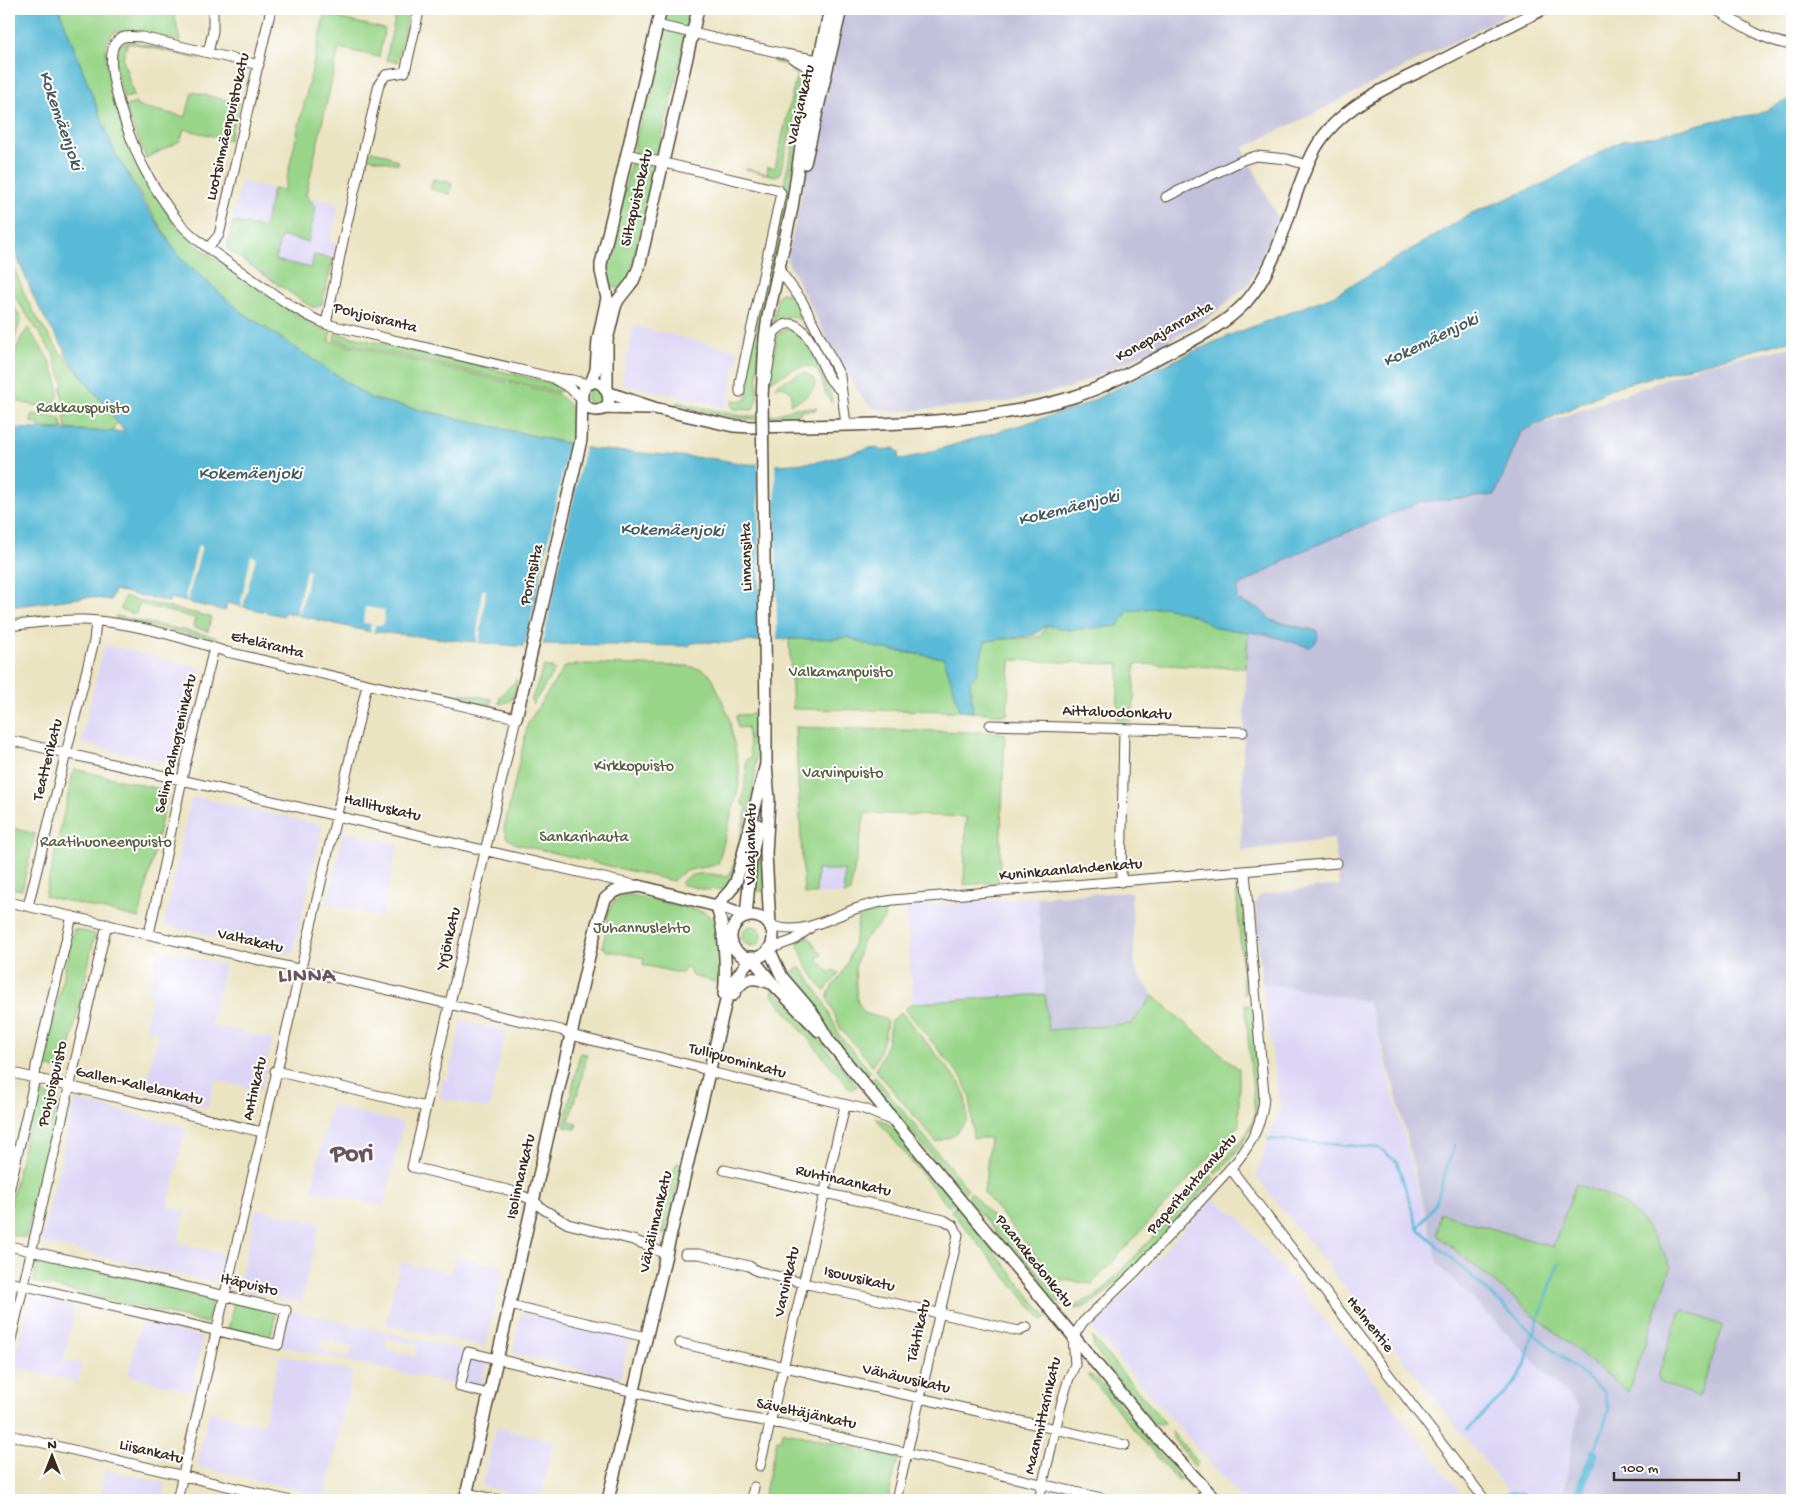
<svg xmlns="http://www.w3.org/2000/svg" width="1801" height="1509" viewBox="0 0 1801 1509" font-family="'Gochi Hand',sans-serif">
	<style>
		.built { fill: #dcd5f6; fill-rule: evenodd }
		.industrial { fill: #c2c1dc }
		.green { fill: #99d589; stroke: #6a8054 }
		.water { fill: #58bad7; stroke: #4a727a }
		.pier { fill: #ebe4c3 }
		.lines { fill: none; stroke-linecap: round; stroke-linejoin: round }
		.stream { stroke: #58bad7; stroke-width: 2.5 }
		.canal { stroke: #58bad7; stroke-width: 9 }
		.minor-casing { stroke: #554637; stroke-width: 11 }
		.major-casing { stroke: #554637; stroke-width: 14 }
		.minor { stroke: #fff; stroke-width: 9 }
		.major { stroke: #fff; stroke-width: 11 }
		.major-bridge-casing { stroke: #554637; stroke-width: 14; stroke-linecap: butt }
		.major-bridge { stroke: #fff; stroke-width: 11 }
		.labels { text-anchor: middle; dominant-baseline: central; stroke-width: 4; stroke-linejoin: round; paint-order: stroke }
		.street-label { font-size: 16px; fill: #3b2a1e; stroke: #fff }
		.park-label { font-size: 16px; fill: #575d3e; stroke: #fff }
		.water-label { font-size: 18px; font-style: italic; fill: #455c5f; stroke: #fff }
		.district-label { font-size: 21px; font-weight: bold; letter-spacing: 1px; fill: #6d545b; stroke: #fff }
		.town-label { font-size: 26px; font-weight: bold; fill: #6d545b; stroke: #fff }
	</style>
	<rect width="100%" height="100%" fill="#fff"/>
	<filter id="ink" filterUnits="userSpaceOnUse"><feTurbulence type="fractalNoise" baseFrequency=".02" numOctaves="2"/><feDisplacementMap in="SourceGraphic" scale="10" xChannelSelector="R" yChannelSelector="G"/><feConvolveMatrix kernelMatrix="1 2 1 2 8 2 1 2 1" color-interpolation-filters="sRGB"/></filter>
	<filter id="wash" filterUnits="userSpaceOnUse"><feTurbulence type="fractalNoise" baseFrequency=".0096" numOctaves="4" result="noise"/><feDisplacementMap in="SourceGraphic" scale="20" xChannelSelector="R" yChannelSelector="G"/><feGaussianBlur stdDeviation="1.12" result="paint"/><feColorMatrix in="noise" values="0 0 0 0 0 0 0 0 0 0 0 0 0 0 0 0 0 1.4 0 .05"/><feComposite in="paint" operator="in"/></filter>
	<g filter="url(#wash)">
		<rect width="100%" height="100%" fill="#ebe4c3"/>
		<path class="built" d="M241 182 339 204 330 242 336 244 324 301 321 306 317 309 312 308 225 250Z
			M634 326 739 351 726 407 621 384Z
			M104 645 200 667 175 765 81 743Z
			M195 797 321 825 322 828 293 953 291 954 164 925 191 800Z
			M346 832 398 844 382 917 327 904 343 833Z
			M816 870H844V894H816Z
			M1037 897 1045 994 913 1003 906 907Z
			M159 950 225 965 211 1025 272 1039 261 1091 215 1080 208 1107 145 1092 158 1032 145 1029 153 992 149 990Z
			M1262 983 1368 1000 1438 1264 1579 1407 1562 1500H1515L1256 1176 1280 1107Z
			M462 1020 506 1031 489 1109 439 1098 443 1079 448 1080Z
			M75 1100 186 1127 168 1207 185 1211 178 1243 223 1254 217 1279 215 1282 174 1274 41 1242Z
			M331 1106 403 1123 384 1206 311 1190Z
			M1212 1199 1239 1217 1349 1349 1465 1500H1243L1092 1329Z
			M256 1209 320 1223 301 1303 238 1289Z
			M455 1256 504 1267 485 1347 386 1324 400 1262 451 1273Z
			M30 1296 75 1307 63 1360 82 1364 78 1382 13 1367Z
			M289 1310 463 1350 462 1353 487 1359 480 1390 281 1346ZM387 1338 417 1345 415 1356 385 1349ZM323 1340 353 1346 351 1355H347L346 1357 324 1352 325 1349 321 1348Z
			M522 1313 629 1338 620 1378 512 1353Z
			M141 1322 203 1337 192 1391 128 1375Z
			M280 1355 353 1372 325 1496 197 1466 209 1412 264 1425Z
			M496 1428 554 1441 540 1499 482 1486Z
			M106 1470 165 1483 161 1500H117L100 1496Z"/>
		<path class="industrial" d="M844 9H1510L1500 18 1313 114 1243 148 1278 218 1249 284 1207 319 1139 356 1072 387 1007 402 894 412 873 408 862 397 835 355 787 260Z
			M1792 347V1500H1562L1579 1407 1438 1264 1394 1087 1368 1001 1262 983 1255 904 1258 897 1265 894 1339 885 1334 839 1241 851 1244 724 1248 632 1186 613 1304 550 1420 502 1495 495 1521 432 1707 364Z
			M1131 892 1135 968 1153 996 1131 1024 1048 1030 1037 897Z"/>
		<path class="green" d="M59 9H173L180 41 131 31 114 32 105 46 108 72 117 106 137 163 175 225 200 248 306 321 319 328 331 331 329 341 558 394 573 409 574 430 571 444 372 399 239 310 180 258 114 151Z
			M326 9H335L333 17 385 29 379 57 339 48 306 195 316 208 308 242 281 236 275 260 311 268 314 255 333 259 322 304 317 307H311L227 249 233 222 264 228 273 189 284 190Z
			M397 9H412L413 12 408 15 397 62 386 60Z
			M666 9H692L632 266 634 270 624 286C607 293 606 278 604 266L608 262Z
			M131 41 200 59 135 44H127L123 59 134 96 124 98C118 79 110 62 121 44Z
			M773 60 794 65C805 92 786 146 780 174L775 176 746 169 767 174 768 167 775 168 797 73 791 72 792 66 773 62Z
			M804 71 806 73V91L786 207 764 302 759 329 757 399 753 410 734 409 731 406 733 400 743 401 746 400 748 395 744 375 784 205 785 179 803 98Z
			M192 92 239 103 229 140 184 129 180 141 146 158 130 120 126 106 136 103 137 106 186 117Z
			M371 151 385 154 399 162 398 164 365 157Z
			M433 179 452 183 450 194 430 189Z
			M9 256 26 298 40 323 60 352 80 374 118 423 114 427 113 432 66 429 61 387 64 385 53 354 17 300 9 284Z
			M781 293 791 294 796 299 826 357 824 358C814 339 800 300 772 324L778 296Z
			M9 297 21 319 9 356Z
			M28 328C41 348 60 370 58 396 57 399 56 404 52 405 44 409 19 402 10 399 7 388 13 353 19 342 21 337 25 333 28 328Z
			M790 328C793 329 799 331 801 333 809 340 832 391 832 403 819 393 827 360 799 367 789 370 780 378 770 381L777 335 784 330Z
			M335 333 552 383 565 389 558 392 334 340Z
			M805 373 815 379C817 393 801 400 790 404L792 397 790 391 782 386 775 387 777 384 799 374Z
			M595 387 600 389 604 399 601 404 593 405 586 399 589 390Z
			M677 402 742 416 775 415 797 408H817L816 410 800 411V414C754 425 728 417 684 407L676 404Z
			M32 414 59 418 61 421 63 429 41 428 39 425 31 422Z
			M124 597 211 617 208 631 193 627 195 618 139 604 136 614 121 610Z
			M1165 607 1193 615 1216 628 1248 632 1246 668 1135 664 1133 721 1117 720 1119 664 1010 660 1007 715 960 711 793 709 789 639 847 637 894 651 944 658 991 640 1040 637 1047 625 1068 630 1128 611Z
			M59 613H67L70 616 9 622V618Z
			M116 616 216 637 215 640 115 619Z
			M586 664 688 666 704 670 712 677 729 717 739 770V786L718 864C701 870 685 866 673 881L516 844 507 838 504 829 528 723 563 669 566 666Z
			M544 666 552 668 555 670 533 704 531 700Z
			M517 679 514 693 510 701 499 704 500 697Z
			M461 693 492 699 491 705 472 702 469 699 462 697Z
			M759 714 761 725 757 741 755 776 750 807 731 881 726 889 706 890 681 884C688 869 715 874 728 877L734 864 747 806 742 804 745 784 746 762 747 759 751 758 747 727 738 728 736 716 737 715Z
			M795 727 1005 733 999 882 964 885 966 817 865 813 850 892 844 894V870H817L816 894H804Z
			M74 769 168 791 139 918 45 896Z
			M764 806 763 891H752V873Z
			M9 827 35 834 22 890 9 888Z
			M1236 884 1242 895 1251 991 1244 995Z
			M631 895 704 912 712 918 718 928 721 985 712 981 692 976 690 972V969L686 968 682 973H679L643 965 644 958 605 950 606 948 602 947 609 921 606 920C610 905 614 896 631 895Z
			M880 908 885 911 884 920 863 940 855 968 857 1000 864 1013 884 1019 887 1021C885 1037 881 1051 873 1065H872L840 1028 828 999C827 989 836 983 841 975 850 961 859 930 858 914Z
			M742 936a10 10 0 1 1 20 0a10 10 0 1 1-20 0Z
			M74 929 95 934 65 1071 43 1066Z
			M806 937H809L822 955 817 958 829 973 833 970 839 973 825 990H823L806 965 797 942Z
			M799 967 804 971 824 1002 839 1035 870 1071 866 1077 864 1076 810 1003 787 976Z
			M773 989 794 1009 857 1086 852 1089H850L772 995Z
			M1045 994 1048 1030 1131 1024 1153 996 1239 1069V1125L1092 1284 1055 1279 984 1193 990 1138H973L970 1097 962 1078 905 1009 913 1003Z
			M1245 1004 1252 1007 1259 1096C1257 1131 1239 1149 1216 1175L1214 1171 1247 1133 1255 1115Z
			M901 1012 959 1082 965 1094 967 1120 953 1136 936 1142 876 1070 887 1044 891 1021Z
			M580 1053 587 1054 578 1094H576L569 1122 577 1124 575 1129 564 1126Z
			M874 1077 876 1078 967 1188V1190L963 1193 869 1082Z
			M36 1092 59 1098 26 1238 9 1234V1211Z
			M875 1117 889 1124 954 1202 950 1206 947 1205Z
			M679 1163 682 1166 665 1235 662 1234 660 1232 676 1164Z
			M1211 1175 1214 1178C1190 1205 1107 1307 1075 1309V1306L1093 1297 1101 1292Z
			M1576 1184C1591 1190 1613 1196 1626 1206 1641 1217 1665 1251 1671 1268L1628 1392 1437 1235 1440 1213 1553 1247Z
			M971 1192 1064 1304 1063 1306 1049 1296 966 1197Z
			M955 1205H957L1047 1318 1042 1320 951 1211Z
			M39 1257 213 1297 207 1323 33 1282Z
			M9 1292 17 1294 9 1331Z
			M234 1302 276 1312 270 1339 228 1329Z
			M1684 1310 1723 1326 1699 1397 1659 1382 1658 1375 1680 1311Z
			M1092 1337 1165 1423 1161 1425 1154 1424 1103 1361 1094 1348Z
			M1088 1375 1093 1376 1106 1388 1181 1479 1179 1480 1172 1475Z
			M782 1431 898 1458 888 1500H763L777 1440H780Z
			M1171 1432H1172L1198 1462 1195 1467 1174 1440Z"/>
		<path class="water" d="M9 9H59L114 151 142 200 180 258 239 310 372 399 591 449 716 459 745 464 780 465 817 462 870 448 877 447 881 451 894 448 899 452 898 458 900 459 920 455 1080 407 1151 371 1228 336 1335 295 1472 213 1545 183 1621 141 1654 136 1712 121 1758 114 1792 98V340L1618 386 1521 432 1495 495 1420 502 1300 552 1238 587 1236 600 1260 609 1271 620 1317 631C1319 639 1316 644 1309 647L1265 634 1216 628 1193 615 1165 607 1128 611 1118 626 1068 630 1047 625 1035 635 985 641 977 674 970 681 973 712 960 711 944 658 877 648 847 637 833 639H789L724 643 706 642 692 643 688 646 543 644 525 641 523 646H516L366 631 284 612 283 616 227 603 225 611 170 598 169 602 114 590 111 600 88 597 9 607V428L125 432 65 354 66 351 47 322 35 300 9 237Z"/>
		<path class="pier" d="M569 442 585 445 542 646 526 644Z
			M758 462H775L777 642 760 643Z
			M198 545 202 546 187 603 186 602 187 597H185Z
			M251 556 256 557 243 607 241 606 242 602 241 601Z
			M306 570 310 571 299 615H297L298 611 297 610Z
			M482 590H486L479 643 477 642V635Z
			M365 607 385 610 383 625H375L374 632 370 631 371 624 363 623Z"/>
		<g class="lines">
			<path class="stream" d="M1268 1139 1379 1148 1397 1162 1418 1228 1533 1333 1604 1392 1609 1410 1594 1454
				M1418 1228 1436 1203 1454 1145
				M1467 1430 1513 1385 1525 1366 1533 1333 1559 1263"/>
			<path class="canal" d="M1510 1495 1531 1500
				M1575 1500 1594 1454"/>
		</g>
	</g>
	<g filter="url(#ink)">
		<g class="lines">
			<defs>
				<path id="minor" d="M1715 9C1739 24 1764 41 1792 45
					M657 25 785 54 819 60 823 65
					M208 53 213 31V9
					M792 58C804 64 811 68 814 82
					M259 65 142 37C134 37 124 34 117 41 98 59 133 149 145 170 154 188 166 205 178 221 197 243 223 258 246 275 272 293 297 312 326 324L554 378 573 380 588 384
					M627 154 778 190 781 193 740 382V392
					M1166 197 1243 160 1256 156 1287 159 1307 165
					M208 248 219 235 271 9
					M778 268 802 301 840 376 846 425
					M326 324 344 236 379 84 386 75 405 72 418 16V9
					M556 380 570 388 582 400
					M766 380 774 333C801 302 818 358 828 376 831 382 836 386 841 391
					M9 626C34 623 60 619 85 620 130 622 185 638 227 652L516 718 412 1167 512 1191 534 1201 543 1209 568 1224 633 1240 649 1246 666 1255
					M990 725 1243 732
					M9 740 634 885
					M1121 882 1124 729
					M9 902 561 1030 571 1035 698 1067 718 1074 864 1109 893 1121
					M28 906 94 641 96 621
					M770 925C800 937 827 919 855 909 867 905 880 902 893 900L1337 863
					M149 934 184 770 214 648
					M769 949 794 940 810 928
					M275 1071 426 1107
					M9 1072 262 1132
					M1230 1168 1485 1500
					M724 1170 944 1220 954 1226 958 1235 896 1500
					M9 1191 35 1078 36 1066 72 916
					M9 1246 286 1310 278 1345 9 1282
					M685 1254H699L749 1266 757 1271 803 1283 1019 1331 1027 1327
					M510 1305 646 1337
					M680 1343 1125 1445
					M9 1348 107 924
					M489 1394 460 1387 468 1352 725 1414 782 1424 1110 1500
					M9 1435 287 1500
					M760 1466 845 1106
					M466 1493 499 1500
					M177 1500C240 1228 302 956 367 685
					M751 1500 754 1487
					M1039 1500 1062 1401 1069 1378 1075 1365 1073 1337 1083 1322 1136 1271 1237 1161C1253 1141 1263 1121 1264 1095L1245 872
					M1198 1500 1207 1492"/>
				<path id="major" d="M805 163 841 9
					M591 383 596 370 598 340 607 298 601 271V264L661 9
					M607 390V340L615 307 618 300 633 281 639 267 698 9
					M609 393 654 408 733 426 752 427C858 424 971 428 1073 397 1105 387 1135 370 1165 354 1193 340 1224 326 1246 302 1284 259 1288 199 1315 149 1340 105 1392 85 1435 64 1471 45 1507 27 1543 9
					M762 398 765 338 768 317 792 208 802 140 830 9
					M603 408 648 409
					M766 716V764L769 800 766 854 770 925
					M516 718 581 440 582 393C597 360 626 411 595 410 589 410 585 406 582 402
					M731 937a21 21 0 1 1 42 0a21 21 0 1 1-42 0Z
					M746 917 751 860 758 825
					M769 949 782 977 812 1012 829 1041 863 1083 1157 1437 1216 1500
					M751 957 774 985 819 1031
					M724 994C727 972 725 926 716 906L730 891 736 882 766 764
					M733 995C744 975 754 976 773 984
					M465 1500 589 956 597 924 605 899 612 893 621 889 639 886 732 910 746 917
					M608 1500 729 988 751 957"/>
			</defs>
			<use href="#minor" class="minor-casing"/>
			<use href="#major" class="major-casing"/>
			<use href="#minor" class="minor"/>
			<use href="#major" class="major"/>
			<defs>
				<path id="major-bridge" d="M762 398 766 716"/>
			</defs>
			<use href="#major-bridge" class="major-bridge-casing"/>
			<use href="#major-bridge" class="major-bridge"/>
		</g>
	</g>
	<g class="labels">
		<g class="street-label">
			<text transform="translate(802 105) rotate(-77)">Valajankatu</text>
			<text transform="translate(229 127) rotate(-77)">Luotsinmäenpuistokatu</text>
			<text transform="translate(638 198) rotate(-77)">Siltapuistokatu</text>
			<text transform="translate(375 319) rotate(14)">Pohjoisranta</text>
			<text transform="translate(1165 333) rotate(-29)">Konepajanranta</text>
			<text transform="translate(748 557) rotate(-91)">Linnansilta</text>
			<text transform="translate(533 575) rotate(-77)">Porinsilta</text>
			<text transform="translate(267 646) rotate(14)">Eteläranta</text>
			<text transform="translate(1117 714) rotate(2)">Aittaluodonkatu</text>
			<text transform="translate(177 744) rotate(-77)">Selim Palmgreninkatu</text>
			<text transform="translate(49 760) rotate(-76)">Teatterikatu</text>
			<text transform="translate(382 809) rotate(13)">Hallituskatu</text>
			<text transform="translate(752 844) rotate(-90)">Valajankatu</text>
			<text transform="translate(1071 871) rotate(-5)">Kuninkaanlahdenkatu</text>
			<text transform="translate(450 939) rotate(-77)">Yrjönkatu</text>
			<text transform="translate(250 942) rotate(13)">Valtakatu</text>
			<text transform="translate(737 1062) rotate(15)">Tullipuominkatu</text>
			<text transform="translate(54 1084) rotate(-77)">Pohjoispuisto</text>
			<text transform="translate(139 1087) rotate(13)">Gallen-Kallelankatu</text>
			<text transform="translate(256 1089) rotate(-77)">Antinkatu</text>
			<text transform="translate(522 1177) rotate(-77)">Isolinnankatu</text>
			<text transform="translate(843 1182) rotate(13)">Ruhtinaankatu</text>
			<text transform="translate(1193 1185) rotate(-49)">Paperitehtaankatu</text>
			<text transform="translate(657 1222) rotate(-77)">Vähälinnankatu</text>
			<text transform="translate(1033 1262) rotate(51)">Paanakedonkatu</text>
			<text transform="translate(859 1280) rotate(13)">Isouusikatu</text>
			<text transform="translate(788 1282) rotate(-77)">Varvinkatu</text>
			<text transform="translate(249 1286) rotate(13)">Itäpuisto</text>
			<text transform="translate(1369 1325) rotate(52)">Helmentie</text>
			<text transform="translate(920 1331) rotate(-77)">Tähtikatu</text>
			<text transform="translate(906 1380) rotate(13)">Vähäuusikatu</text>
			<text transform="translate(806 1415) rotate(12)">Säveltäjänkatu</text>
			<text transform="translate(1044 1416) rotate(-77)">Maanmittarinkatu</text>
			<text transform="translate(151 1453) rotate(13)">Liisankatu</text>
		</g>
		<g class="park-label">
			<text x="83" y="409">Rakkauspuisto</text>
			<text x="841" y="673">Valkamanpuisto</text>
			<text x="634" y="767">Kirkkopuisto</text>
			<text x="843" y="774">Varvinpuisto</text>
			<text x="584" y="838">Sankarihauta</text>
			<text x="106" y="843">Raatihuoneenpuisto</text>
			<text x="642" y="929">Juhannuslehto</text>
		</g>
		<g class="water-label">
			<text transform="translate(60 121) rotate(71)">Kokemäenjoki</text>
			<text transform="translate(1431 341) rotate(-26)">Kokemäenjoki</text>
			<text x="250" y="474">Kokemäenjoki</text>
			<text transform="translate(1069 509) rotate(-14)">Kokemäenjoki</text>
			<text transform="translate(672 531) rotate(1)">Kokemäenjoki</text>
		</g>
		<g class="district-label">
			<text x="307" y="977">LINNA</text>
		</g>
		<g class="town-label">
			<text x="352" y="1155">Pori</text>
		</g>
	</g>
	<rect width="1801" height="1509" fill="none" stroke="#fff" stroke-width="30"/>
	<g transform="translate(52 1456)" stroke="#ffffff" stroke-width="4" paint-order="stroke">
	<path d="M0-4L9 19L0 12L-9 19Z" fill="#3b2a1e"/>
	<text y="-8" font-size="14" font-weight="bold" text-anchor="middle" fill="#3b2a1e">N</text>
	</g>
	<path d="M1614 1472v8h125v-8" fill="none" stroke="#3b2a1e" stroke-width="2.5"/>
	<text x="1621" y="1472" font-size="15" fill="#3b2a1e" stroke="#ffffff" stroke-width="4" paint-order="stroke">100 m</text>
</svg>
